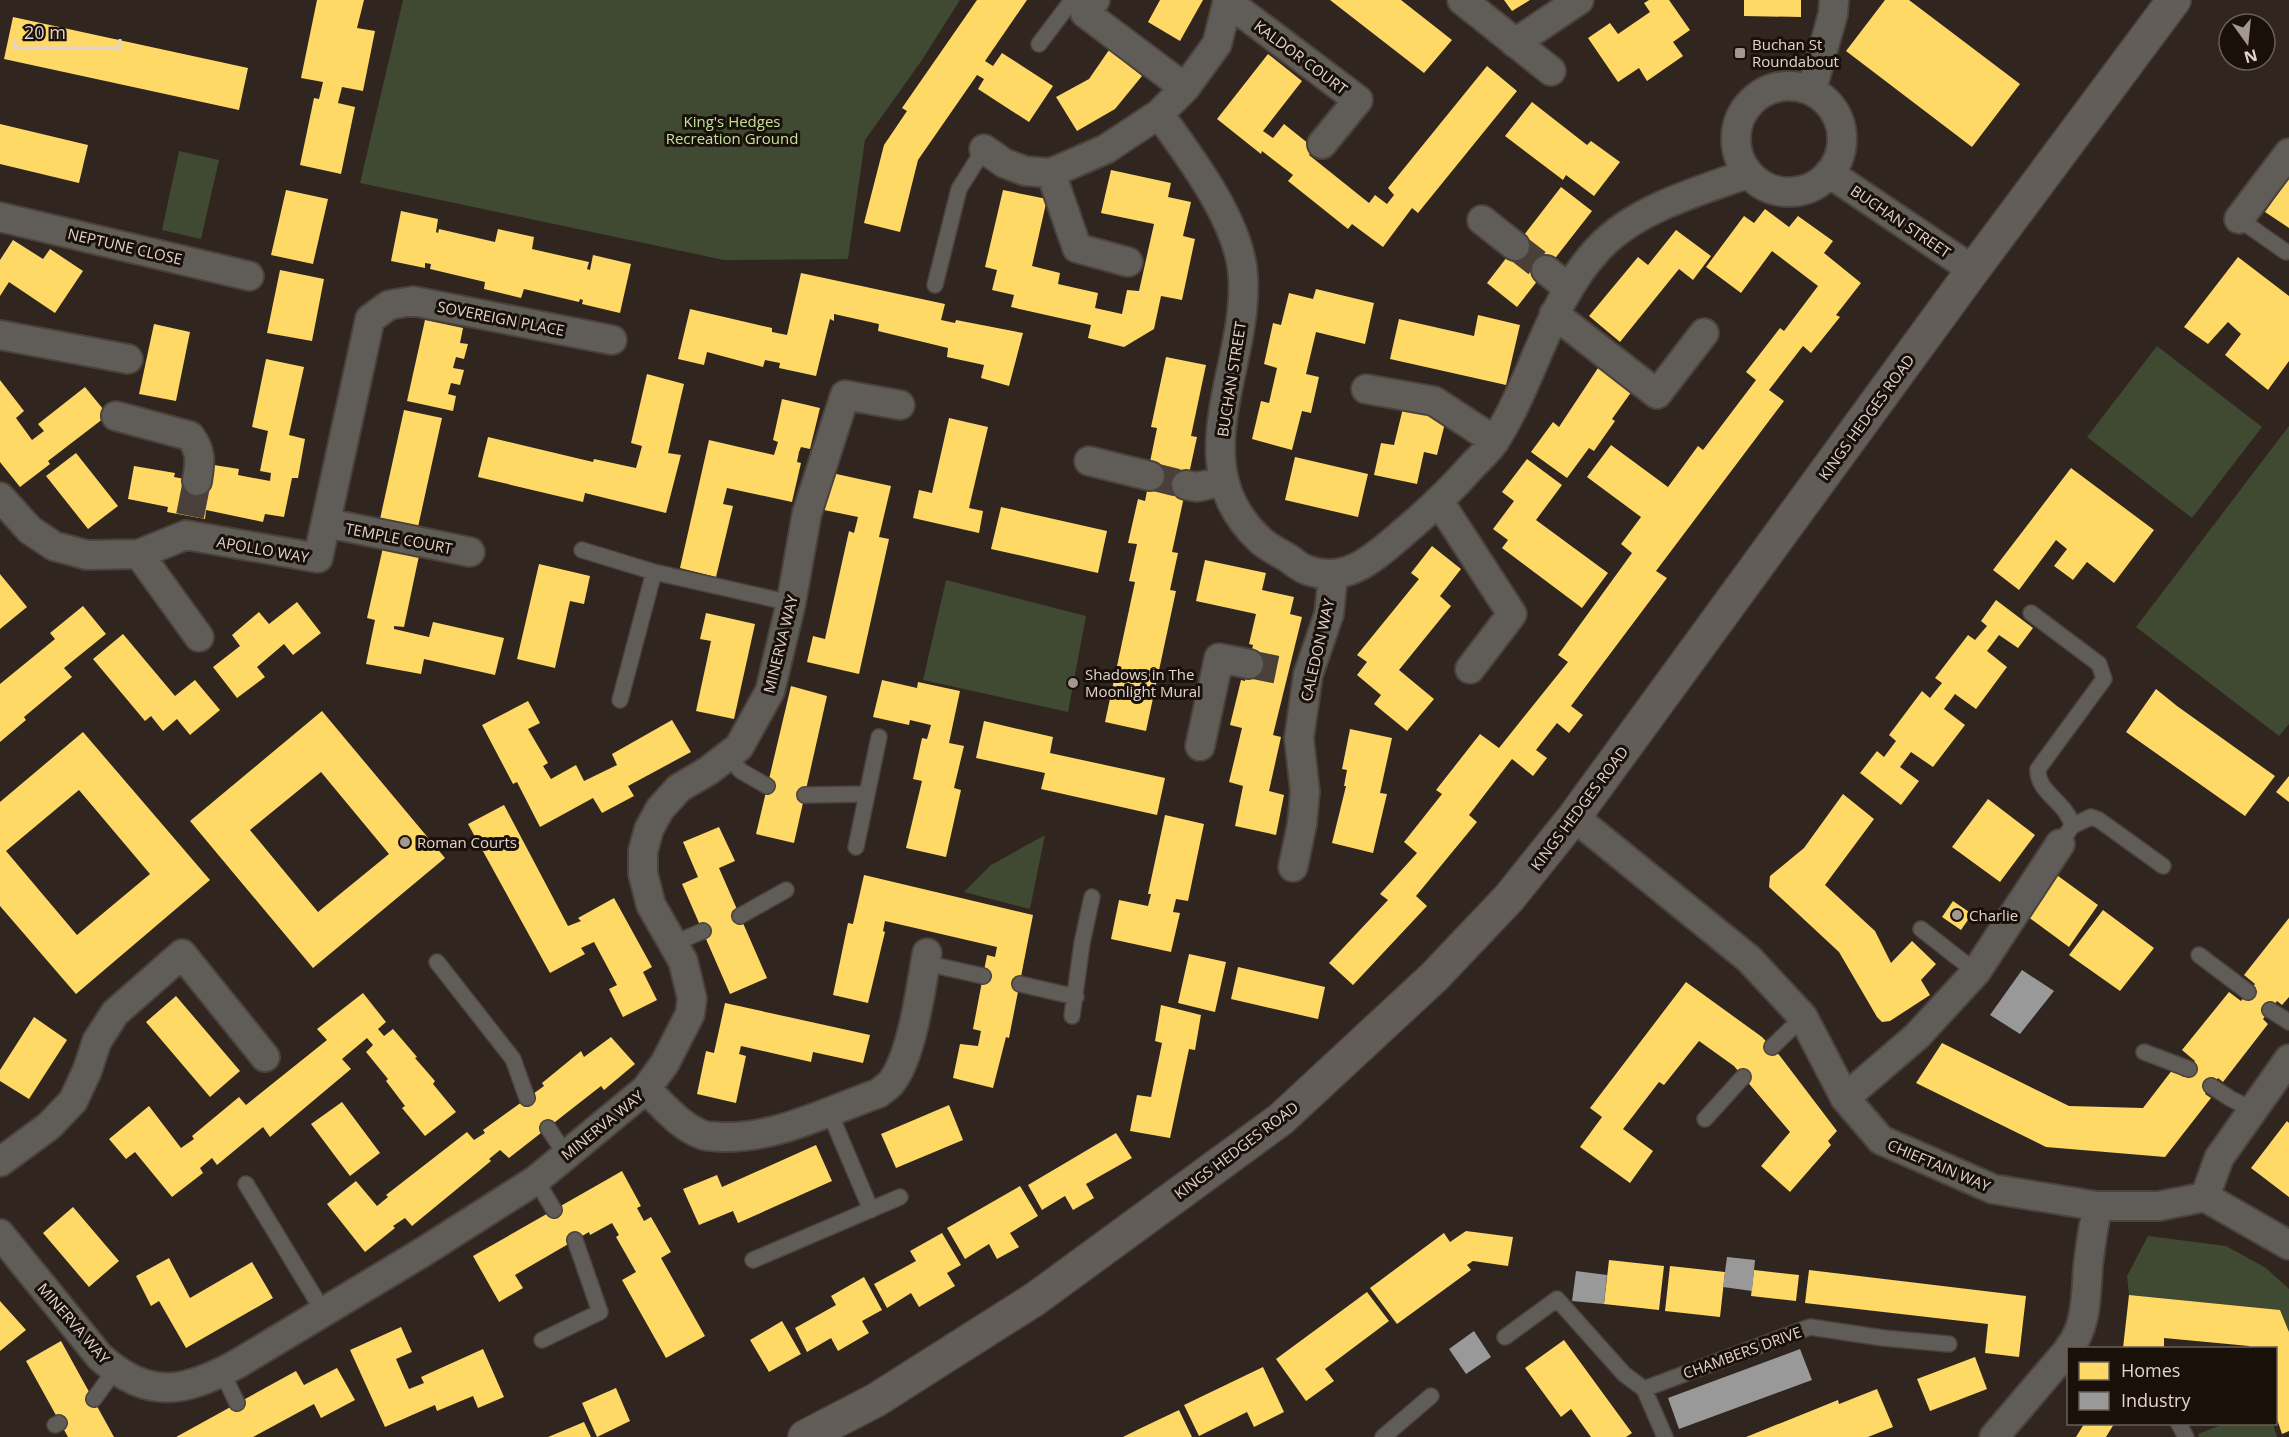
<svg xmlns="http://www.w3.org/2000/svg" width="2289" height="1437" viewBox="0 0 2289 1437" font-family="'Open Sans',sans-serif">
	<style>
		.green { fill: #404931 }
		.homes { fill: #ffd966; fill-rule: evenodd }
		.industry { fill: #999 }
		.lines { fill: none; stroke-linecap: round; stroke-linejoin: round }
		.street-tunnel { stroke: #4b3f39; stroke-width: 28; stroke-dasharray: 28 14; stroke-linecap: butt }
		.lane-casing { stroke: #4b423c; stroke-width: 18 }
		.street-casing { stroke: #4b423c; stroke-width: 32 }
		.secondary-casing { stroke: #4b423c; stroke-width: 36 }
		.lane { stroke: #605c57; stroke-width: 15 }
		.street { stroke: #605c57; stroke-width: 28 }
		.secondary { stroke: #635d59; stroke-width: 33 }
		.poi-dot { fill: #a4978f; stroke: #19100a; stroke-width: 2 }
		.labels { text-anchor: middle; dominant-baseline: central; stroke-width: 6; stroke-linejoin: round; paint-order: stroke }
		.poi-label { font-size: 15px; fill: #e2d4cc; stroke: #19100a; text-anchor: start }
		.street-label { font-size: 15px; fill: #e2d4cc; stroke: #19100a }
		.park-label { font-size: 15px; fill: #c3e09d; stroke: #19100a }
	</style>
	<rect width="100%" height="100%" fill="#30251f"/>
	<path class="green" d="M403 0H960L922 60 865 140 848 259 724 260 360 183Z
		M179 151 219 160 201 239 162 230Z
		M2157 346 2262 427 2192 518 2087 437Z
		M2289 426V724L2279 736 2136 627Z
		M946 580 1086 616 1068 712 923 680Z
		M1045 835 1030 909 964 892 991 865Z
		M2148 1236 2226 1246 2266 1268 2289 1289V1332L2280 1310 2129 1295 2127 1276Z
		M2224 1424H2273L2277 1437H2199L2198 1434Z"/>
	<path class="homes" d="M317 0H364L357 28 375 31 363 91 342 87 338 103 355 107 341 174 300 165 314 98 319 99 323 82 301 78Z
		M977 0H1027L985 61 993 66 1002 53 1053 86 1029 122 978 89 984 79 977 75 918 160 900 232 864 223 884 145 907 111 902 108Z
		M1160 0H1203L1180 41 1148 22Z
		M1330 0H1401L1452 40 1424 73Z
		M1504 0H1530L1512 11Z
		M1649 0H1669L1690 30 1673 42 1683 56 1647 81 1639 68 1618 82 1588 38 1610 23 1618 34 1650 12 1644 3Z
		M1744 0H1801V17L1744 16Z
		M1885 0H1909L2020 84 1972 147 1846 51Z
		M13 17 248 68 239 110 4 59Z
		M1109 50 1142 76 1115 109 1077 131 1056 97 1089 79Z
		M1268 54 1302 81 1263 131 1273 138 1284 124 1314 148 1309 155 1369 203 1375 195 1387 204 1394 195 1388 188 1487 66 1517 91 1418 213 1412 208 1383 247 1352 224 1348 229 1288 181 1293 175 1262 151 1261 154 1217 119Z
		M1532 102 1587 145 1591 141 1620 162 1594 196 1566 175 1563 180 1505 136Z
		M0 124 88 145 79 183 0 164Z
		M1111 170 1171 183 1168 197 1191 202 1183 236 1195 239 1182 300 1161 296 1154 329 1124 347 1088 338 1091 325 1011 307 1014 295 992 290 997 270 985 267 1003 190 1047 199 1032 266 1060 273 1058 284 1098 293 1095 308 1122 314 1127 290 1139 291 1154 224 1101 213Z
		M2289 178V228L2265 212Z
		M1561 187 1592 211 1517 307 1487 283Z
		M286 190 328 199 313 264 271 255Z
		M1765 209 1789 227 1798 216 1833 241 1824 253 1861 283 1836 315 1840 317 1811 353 1803 346 1769 390 1784 401 1656 571 1667 578 1571 706 1583 715 1569 733 1557 723 1536 750 1547 758 1533 776 1512 759 1469 815 1477 822 1416 896 1427 906 1353 985 1329 963 1388 900 1380 894 1417 853 1404 842 1442 794 1436 790 1480 734 1499 748 1568 662 1558 655 1632 553 1621 544 1641 517 1587 477 1611 445 1668 487 1698 446 1703 450 1756 380 1746 372 1780 328 1784 331 1818 286 1772 251 1741 293 1706 267 1744 216 1754 223Z
		M401 211 438 219 436 232 438 233 439 229 495 242 498 229 534 237 532 249 589 262 587 269 590 270 593 255 631 264 620 313 582 304 583 300 580 299 579 302 524 289 521 298 484 289 485 282 430 269 431 264 425 263V268L391 261Z
		M1676 230 1711 256 1693 280 1679 269 1620 342 1589 316 1638 257 1648 265Z
		M13 240 43 259 50 249 83 271 55 313 9 282 0 296V260Z
		M2238 257 2289 296V361L2268 390 2225 355 2241 334 2228 322 2208 344 2184 327Z
		M280 270 324 279 312 341 267 333Z
		M801 273 945 304 941 320 955 323 956 320 1023 333 1009 386 981 378 984 365 947 357 948 348 878 331 879 324 834 314V321L830 319 816 376 779 368 780 363 765 360 763 367 707 352 704 365 678 359 690 309 772 328V332L787 335Z
		M1316 289 1374 303 1365 344 1316 332 1306 374 1319 377 1311 413 1302 411 1292 450 1252 439 1261 401 1269 403 1277 368 1264 364 1273 323 1281 325 1289 293 1313 299Z
		M1478 315 1520 325 1506 385 1390 359 1399 319 1474 336Z
		M425 320 463 328 460 343 468 344 464 359 456 357 453 368 464 370 460 385 451 383 448 394 456 396 453 411 407 401Z
		M154 324 190 332 176 401 139 394Z
		M1166 357 1206 365 1191 436 1197 437 1172 552 1178 553 1170 590 1176 591 1146 731 1105 722 1135 582 1129 581 1137 544 1128 543 1138 499 1145 501 1150 476V462L1157 428 1151 427Z
		M266 359 304 367 289 435 305 439 298 478H292L284 517 265 514 263 522 206 510 205 519 167 512 168 507 128 499 134 466 175 473 174 477 211 484 214 465 239 469 238 475 270 481 271 473 260 471 268 431 252 427Z
		M1598 368 1632 391 1612 419 1615 421 1594 451 1589 448 1567 478 1531 452 1553 422 1559 427Z
		M647 374 684 384 668 453 681 455 666 513 585 493 583 502 478 477 488 437 593 462 594 459 636 468 642 446 631 443Z
		M0 380 24 411 16 418 32 440 44 431 38 424 85 387 108 415 48 461 50 464 20 487 0 462Z
		M782 399 820 408 810 449 801 447 799 452 797 462 801 463 792 502 727 488 723 504 733 506 716 577 680 568 709 440 774 455 778 442 773 440Z
		M1403 408 1446 419 1437 455 1424 452 1417 484 1374 475 1381 443 1394 445Z
		M404 410 442 418 418 527 380 519Z
		M949 418 988 427 969 508 983 511 979 533 913 518 919 490 932 493Z
		M76 453 118 506 88 529 46 476Z
		M1295 457 1368 474 1358 517 1285 500Z
		M1527 459 1562 485 1536 520 1608 573 1582 608 1502 548 1508 540 1493 529 1514 501 1502 492Z
		M2071 468 2154 530 2114 583 2087 562 2073 580 2054 566 2067 549 2056 540 2019 590 1993 570Z
		M832 473 891 486 879 537 889 539 859 674 807 662 813 636 825 639 849 531 854 533 858 517 824 510Z
		M1001 507 1107 531 1098 573 991 549Z
		M384 543 420 551 404 627 394 626V629L429 637 433 622 504 638 495 675 424 659 421 674 366 664 375 620 367 618Z
		M1432 546 1461 569 1440 596 1451 606 1399 670 1434 699 1407 731 1374 704 1381 695 1357 675 1367 662 1357 655 1419 579 1411 573Z
		M1205 560 1266 573 1262 590 1294 597 1290 614 1302 617 1273 735 1281 737 1269 791 1284 795 1276 835 1235 826 1243 786 1229 782 1242 728 1230 725 1241 680 1245 681 1253 645 1249 644 1256 614 1196 601Z
		M539 564 590 576 584 604 570 601 555 668 517 659Z
		M0 574 27 607 0 629Z
		M1996 600 2033 628 2018 648 1999 635 1987 651 2007 667 1976 709 1955 694 1944 709 1965 725 1933 767 1911 752 1900 767 1919 781 1901 805 1860 773 1877 751 1884 757 1896 741 1889 735 1922 691 1930 698 1933 694 1942 683 1935 678 1968 635 1975 640 1987 626 1981 621Z
		M297 602 321 633 293 655 284 644 257 667 265 677 237 698 213 667 240 646 232 635 259 612 269 624Z
		M83 606 106 634 64 668 72 677 24 717 26 720 0 742V684L55 639 50 633Z
		M706 613 755 624 734 719 696 711 711 641 700 639Z
		M123 634 175 696 195 680 220 710 190 735 177 719 163 731 151 716 145 721 93 659Z
		M882 680 917 688 918 682 960 691 949 743 964 746 954 788 961 790 946 857 906 848 922 781 913 779 922 738 927 739 931 725 910 720 909 725 873 717Z
		M791 686 827 696 794 843 756 834Z
		M2156 689 2177 706 2275 776 2245 816 2126 732Z
		M528 701 540 723 528 729 548 763 543 766 551 779 576 765 584 781 617 765 612 754 672 720 691 752 628 786 634 796 602 813 593 798 540 827 517 782 513 784 482 725Z
		M322 711 445 858 313 968 190 821ZM321 772 389 854 318 912 250 830Z
		M984 721 1053 737 1050 753 1165 778 1157 815 1041 789 1045 773 976 758Z
		M1350 729 1392 738 1380 793 1387 794 1373 853 1332 843 1346 786H1344L1347 770 1342 769Z
		M83 732 210 880 76 994 0 906V802ZM79 790 150 874 77 935 6 851Z
		M2289 776V802L2276 792Z
		M1843 794 1874 819 1825 885 1875 931 1891 963 1912 941 1936 964 1921 980 1930 995 1890 1021 1882 1022 1877 1017 1839 952 1769 887 1770 876 1804 848Z
		M1988 799 2035 835 2000 882 1952 847Z
		M504 805 568 926 581 921 578 918 614 898 652 967 643 972 657 1000 623 1017 609 989 617 985 594 942 581 948 585 954 550 973 468 824Z
		M1165 815 1204 824 1188 901 1176 899 1173 912 1180 913 1171 952 1111 939 1119 900 1148 906 1151 894H1148Z
		M719 827 735 861 719 868 767 978 730 994 682 884 698 877 683 842Z
		M2054 873 2098 905 2069 947 2024 914Z
		M864 875 1033 915 1009 1038 1006 1037 993 1088 953 1078 960 1044 978 1046 981 1031 973 1029 987 955 995 957 997 947 885 921 883 931 885 932 868 1003 833 995 848 923 853 924Z
		M1953 901 1972 914 1961 930 1942 917Z
		M2103 910 2154 948 2120 991 2069 955Z
		M2289 918V997L2282 1005 2277 1001 2263 1019 2268 1024 2223 1082 2218 1078 2205 1094 2211 1098 2165 1157 2046 1147 1916 1083 1942 1043 2069 1106 2143 1108 2173 1069 2183 1077 2195 1061 2182 1050 2229 992 2241 1001 2255 984 2244 975Z
		M1189 954 1226 962 1215 1012 1178 1003Z
		M1238 967 1325 987 1318 1019 1231 999Z
		M1686 982 1762 1037 1780 1056 1837 1131 1828 1141 1831 1145 1790 1192 1761 1166 1790 1132 1734 1066 1699 1041 1664 1085 1659 1082 1623 1129 1653 1151 1630 1183 1580 1147 1602 1117 1590 1108Z
		M363 993 386 1022 378 1029 384 1036 393 1029 417 1057 415 1058 435 1081 433 1084 456 1112 425 1136 402 1108 405 1106 386 1081 388 1079 366 1052 373 1045 367 1038 342 1059 351 1069 270 1137 263 1127 217 1165 212 1158 200 1168 203 1173 172 1197 135 1152 126 1159 109 1139 149 1106 181 1148 194 1139 192 1136 239 1097 246 1105 327 1040 317 1029Z
		M176 996 240 1071 210 1097 146 1022Z
		M725 1003 870 1035 863 1063 813 1052 811 1062 741 1046 739 1054 746 1056 736 1103 697 1094 706 1051 714 1053Z
		M1161 1005 1201 1015 1195 1050 1189 1049 1170 1138 1130 1131 1137 1095 1151 1097 1162 1043 1155 1041Z
		M34 1017 67 1040 29 1099 0 1081V1070Z
		M611 1037 635 1064 604 1090 601 1086 509 1158 500 1150 489 1159 491 1161 412 1226 405 1218 393 1226 395 1228 365 1252 327 1204 356 1181 377 1206 388 1197 386 1195 467 1132 474 1140 485 1133 483 1130 544 1086 542 1083 581 1051 584 1057Z
		M342 1102 380 1153 350 1176 311 1124Z
		M949 1105 963 1140 896 1168 881 1134Z
		M2287 1121 2289 1123V1197L2251 1168Z
		M1116 1133 1132 1158 1086 1184 1094 1198 1073 1210 1065 1196 1042 1210 1028 1185Z
		M816 1145 832 1181 738 1223 733 1211 699 1225 683 1189 717 1175 722 1187Z
		M622 1171 641 1206 637 1208 644 1221 651 1217 671 1252 661 1258 705 1336 666 1358 622 1280 636 1272 616 1237 619 1235 612 1223 590 1235 589 1232 515 1275 523 1288 499 1302 473 1256Z
		M1020 1186 1038 1216 1010 1233 1019 1247 997 1259 989 1244 965 1259 947 1228Z
		M73 1207 119 1261 89 1287 43 1233Z
		M1466 1231 1513 1237 1508 1266 1473 1261 1467 1265 1471 1270 1397 1324 1370 1288 1444 1233 1450 1242Z
		M942 1233 961 1265 947 1273 955 1286 919 1307 911 1293 887 1308 874 1284 916 1261 910 1251Z
		M169 1258 190 1298 252 1262 273 1298 186 1348 159 1301 151 1306 136 1276Z
		M1609 1260 1664 1266 1659 1310 1604 1304Z
		M1670 1266 1725 1272 1720 1317 1665 1311Z
		M1754 1270 1799 1275 1796 1301 1751 1296Z
		M1809 1270 2026 1296 2019 1357 1985 1353 1988 1324 1805 1303Z
		M864 1277 882 1310 862 1321 869 1333 838 1351 831 1338 807 1352 795 1328 836 1305 831 1296Z
		M1367 1292 1389 1321 1325 1369 1334 1381 1306 1401 1276 1359Z
		M2129 1295 2280 1310 2289 1332V1431L2282 1434 2276 1416V1348H2250L2249 1346 2164 1338V1348H2123Z
		M0 1301 26 1330 0 1351Z
		M782 1321 801 1354 769 1372 750 1340Z
		M401 1327 412 1352 396 1359 409 1389 424 1383 421 1377 483 1349 504 1397 478 1408 473 1396 437 1411 435 1405 385 1427 350 1350Z
		M1564 1340 1632 1433 1626 1437H1591L1571 1409 1561 1417 1525 1368Z
		M61 1341 114 1437H68L26 1361Z
		M1975 1357 1987 1389 1930 1411 1917 1379Z
		M1263 1367 1284 1412 1254 1427 1247 1412 1199 1436 1184 1405Z
		M337 1368 355 1400 321 1418 314 1404 253 1437H176L296 1371 304 1385Z
		M616 1388 630 1421 597 1437 582 1403Z
		M1877 1389 1893 1427 1868 1437H1746L1838 1400 1839 1404Z
		M1179 1410 1192 1437H1123L1139 1429Z
		M584 1422 591 1437H548Z
		M2084 1424H2114L2106 1437H2076Z"/>
	<path class="industry" d="M2022 970 2054 991 2020 1034 1990 1015Z
		M1727 1257 1755 1260 1752 1291 1723 1287Z
		M1576 1271 1607 1275 1604 1304 1572 1301Z
		M1474 1331 1491 1357 1466 1374 1449 1349Z
		M1800 1349 1812 1380 1679 1429 1668 1398Z"/>
	<g class="lines">
		<path class="street-tunnel" d="M1515 246 1546 270
			M1150 476 1186 485
			M190 516 197 481
			M1249 664 1288 672"/>
		<defs>
			<path id="lane" d="M1039 44 1070 3 1085 13
				M2239 219 2286 252
				M935 285 959 189 984 149
				M582 550 654 572 791 603
				M2031 613 2099 664 2104 679 2038 769C2036 792 2068 803 2072 826L2060 844
				M620 700 654 572
				M727 756 741 771 767 786
				M805 795 867 794
				M2072 826 2091 817 2099 820 2163 866
				M856 847 879 737
				M740 916 786 890
				M1921 929 1976 972
				M672 944 703 931
				M2199 955 2248 992
				M437 962 513 1059 527 1098
				M925 963 983 976
				M1020 984 1076 997
				M2270 1010 2289 1022
				M1072 1016 1082 943 1092 897
				M1772 1047 1803 1017
				M2144 1052 2189 1069
				M2211 1086 2231 1099 2254 1110
				M829 1111 871 1210
				M1705 1119 1743 1077
				M548 1128 566 1155
				M536 1180 554 1210
				M246 1184 323 1311
				M753 1260 900 1197
				M1505 1337 1557 1299 1624 1374 1644 1389 1665 1437
				M542 1340 600 1312 575 1240
				M222 1372 237 1403
				M1644 1389 1810 1327 1883 1338 1949 1344
				M94 1399 115 1370
				M2179 1424 2186 1437
				M55 1425 59 1423
				M1383 1437 1431 1396"/>
			<path id="street" d="M1095 0 1085 13 1185 88
				M1228 0 1217 44 1185 88 1159 114C1190 157 1240 222 1243 276 1249 366 1179 464 1259 539 1267 547 1278 552 1288 558 1294 562 1300 568 1307 570 1346 585 1375 557 1403 533 1428 512 1451 490 1473 465 1481 457 1490 449 1496 439 1535 377 1548 302 1599 248 1635 209 1699 191 1747 174
				M1462 0 1551 71
				M1228 2 1358 100 1322 144
				M1515 43 1579 0
				M1736 139a53 53 0 1 1 106 0a53 53 0 1 1-106 0Z
				M1812 89 1833 14 1834 0
				M984 149 1004 163 1025 171 1051 173 1106 149 1159 114
				M1051 173 1077 248 1128 262
				M1829 173 1973 270
				M0 217 249 276
				M2239 219 2289 153
				M1482 220 1515 246
				M1546 270 1568 288
				M1554 314 1657 394 1704 333
				M0 335 128 359
				M1366 389 1434 401 1495 441
				M116 416 190 436C202 452 200 462 197 481
				M1089 461 1150 476
				M1186 485 1197 487 1224 481
				M0 497 30 530 54 546 87 555 139 554 186 535 318 558 370 319 389 305 413 301 612 340
				M1440 503 1512 614 1470 669
				M327 523 470 552
				M139 554 199 637
				M1200 746 1219 658 1249 664
				M1574 817 1749 959 1803 1017 1845 1098 1881 1140 1993 1189 2097 1206H2159L2205 1197 2289 1245
				M1293 867 1302 824 1305 792 1299 738 1308 675 1329 614 1333 576
				M646 1089C663 1105 680 1127 703 1135 708 1137 715 1136 721 1137 776 1139 828 1111 879 1093 882 1090 887 1087 890 1084 912 1059 921 987 927 953
				M1845 1098 1917 1036 1976 972 2060 844
				M0 1162 49 1126 73 1101 87 1071 97 1041 115 1013 182 954 265 1057
				M2205 1197 2219 1158 2289 1059
				M0 1234 100 1357C148 1400 184 1393 237 1364L423 1252 536 1180 646 1089 665 1063 690 1014 692 998 683 961 651 905 643 874V851L649 829 660 809 679 788 708 771 739 747 770 691 791 603 807 513 845 395 900 405
				M2069 1348C2087 1327 2086 1293 2088 1267 2090 1246 2094 1226 2097 1206
				M1994 1437 2068 1350"/>
			<path id="secondary" d="M805 1437 876 1400 1035 1299 1281 1119 1434 977 1509 898 1574 817 1973 270 2174 0"/>
		</defs>
		<use href="#lane" class="lane-casing"/>
		<use href="#street" class="street-casing"/>
		<use href="#secondary" class="secondary-casing"/>
		<use href="#lane" class="lane"/>
		<use href="#street" class="street"/>
		<use href="#secondary" class="secondary"/>
	</g>
	<g class="poi-dot">
		<rect x="1734" y="47" width="12" height="12" rx="3"/>
		<circle cx="1073" cy="683" r="6"/>
		<circle cx="405" cy="842" r="6"/>
		<circle cx="1957" cy="915" r="6"/>
	</g>
	<g class="labels">
		<g class="poi-label">
			<text x="1752" y="44">Buchan St<tspan x="1752" dy="17">Roundabout</tspan></text>
			<text x="1085" y="674">Shadows in The<tspan x="1085" dy="17">Moonlight Mural</tspan></text>
			<text x="417" y="842">Roman Courts</text>
			<text x="1969" y="915">Charlie</text>
		</g>
		<g class="street-label">
			<text transform="translate(1301 57) rotate(37)">KALDOR COURT</text>
			<text transform="translate(1901 221) rotate(34)">BUCHAN STREET</text>
			<text transform="translate(125 246) rotate(13)">NEPTUNE CLOSE</text>
			<text transform="translate(501 318) rotate(11)">SOVEREIGN PLACE</text>
			<text transform="translate(1231 379) rotate(-81)">BUCHAN STREET</text>
			<text transform="translate(1866 417) rotate(-54)">KINGS HEDGES ROAD</text>
			<text transform="translate(399 538) rotate(11)">TEMPLE COURT</text>
			<text transform="translate(263 549) rotate(10)">APOLLO WAY</text>
			<text transform="translate(780 644) rotate(-76)">MINERVA WAY</text>
			<text transform="translate(1317 650) rotate(-77)">CALEDON WAY</text>
			<text transform="translate(1579 808) rotate(-53)">KINGS HEDGES ROAD</text>
			<text transform="translate(602 1125) rotate(-39)">MINERVA WAY</text>
			<text transform="translate(1236 1150) rotate(-37)">KINGS HEDGES ROAD</text>
			<text transform="translate(1939 1165) rotate(23)">CHIEFTAIN WAY</text>
			<text transform="translate(74 1323) rotate(49)">MINERVA WAY</text>
			<text transform="translate(1742 1352) rotate(-20)">CHAMBERS DRIVE</text>
		</g>
		<g class="park-label">
			<text x="732" y="121">King's Hedges<tspan x="732" dy="17">Recreation Ground</tspan></text>
		</g>
	</g>
	<rect x="2067" y="1347" width="210" height="78" fill="#19100a" stroke="#695e58" stroke-width="1.5"/>
	<rect x="2079" y="1362" width="30" height="18" fill="#ffd966" stroke="#695e58" stroke-width="1.5"/>
	<text x="2121" y="1377" font-size="18" fill="#e2d4cc">Homes</text>
	<rect x="2079" y="1392" width="30" height="18" fill="#999999" stroke="#695e58" stroke-width="1.5"/>
	<text x="2121" y="1407" font-size="18" fill="#e2d4cc">Industry</text>
	<g transform="translate(2247 42) rotate(165)"><circle r="28" fill="#19100a" stroke="#695e58" stroke-width="1.5"/>
	<path d="M0-4.5L10 22L0 15L-10 22Z" fill="#a4978f"/>
	<text y="-9" font-size="16" font-weight="bold" text-anchor="middle" fill="#e2d4cc">N</text>
	</g>
	<path d="M15 39v9h105v-9" fill="none" stroke="#e2d4cc" stroke-width="3"/>
	<text x="24" y="39" font-size="18" fill="#e2d4cc" stroke="#19100a" stroke-width="4.5" paint-order="stroke">20 m</text>
</svg>
